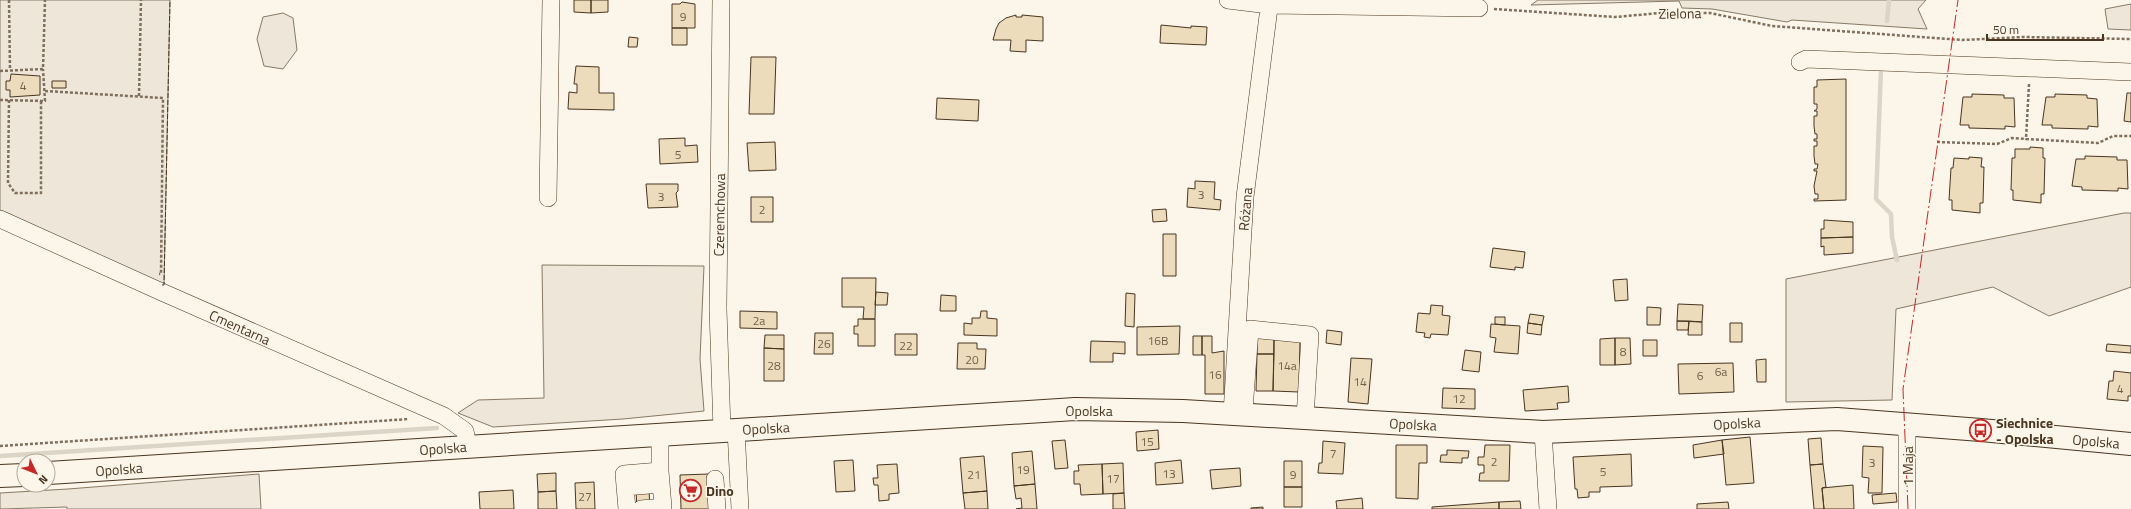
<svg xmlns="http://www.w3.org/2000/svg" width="2131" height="509" viewBox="0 0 2131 509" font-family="'Titillium Web',sans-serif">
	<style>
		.green { fill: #ede6d9; stroke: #887966 }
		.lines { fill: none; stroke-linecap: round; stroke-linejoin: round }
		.stream { stroke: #dcd4c6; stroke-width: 4.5 }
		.building { fill: #ecdcbc; stroke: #4a3520 }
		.minor-casing { stroke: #4a3520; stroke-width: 18 }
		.major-casing { stroke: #4a3520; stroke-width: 24 }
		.path { stroke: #7f6f5c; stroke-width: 2.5; stroke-dasharray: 3 2; stroke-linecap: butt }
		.minor { stroke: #fbf6e9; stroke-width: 17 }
		.major { stroke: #fbf6e9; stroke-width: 22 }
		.fence { stroke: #4a3520; stroke-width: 1; stroke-dasharray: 5 2; stroke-linecap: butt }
		.power { stroke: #c62828; stroke-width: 1; stroke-dasharray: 14 3 2 3; stroke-linecap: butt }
		.labels { text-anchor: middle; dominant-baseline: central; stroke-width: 3; stroke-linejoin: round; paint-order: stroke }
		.number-label { font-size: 12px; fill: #725f47 }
		.street-label { font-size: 14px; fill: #4a3520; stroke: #fbf6e9 }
		.poi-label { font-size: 14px; font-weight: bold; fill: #4a3520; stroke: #fbf6e9; text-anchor: start }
	</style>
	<rect width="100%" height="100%" fill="#fbf6e9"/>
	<path class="green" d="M0 0H170L164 285 0 210Z
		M1538 0H1926L1918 9 1927 29 1792 20 1787 22 1712 9 1682 8 1679 1 1531 5Z
		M2131 4V30L2108 29 2105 9Z
		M283 13 293 18 297 50 283 69 264 66 257 39 263 17Z
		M2124 213H2131V287L2049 316 1993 287 1896 309 1892 400 1786 402V279Z
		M542 265 704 266 700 359 704 411 623 419 493 427 458 413 478 400 544 398Z
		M259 474 261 509H67V507L0 509V493L68 489Z"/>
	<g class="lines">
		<path class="stream" d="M1887 21 1889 0
			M1881 69 1876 199 1891 214 1892 237 1897 260
			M0 456 437 428"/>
	</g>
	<path class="building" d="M574 0H591V13L574 12Z
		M591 0H608V12L591 13Z
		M682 2 695 4V28H672V4H680Z
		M1016 15V17H1022V15L1043 17V41L1026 40V52L1010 51 1011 40H993L996 29 999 23 1006 18Z
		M1161 25 1191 28V26L1207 27 1206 45 1160 43Z
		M672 28H687V45H672Z
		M629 37 638 38 637 47H628Z
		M751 57H776L774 114H749Z
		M576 66 599 67V93H614V110L568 109 569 92 577 93V84H574Z
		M11 74 40 76V95L10 97V90H6V81H10Z
		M1846 79V200L1814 201V199H1818V194H1815L1814 186 1817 171H1814V169H1817L1818 164H1815L1814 156V146H1817V141H1814V139H1817V134H1815L1814 126V116H1817V111H1814L1817 109V104H1814V87H1817V80Z
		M52 81H66V88H52Z
		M2127 93H2131V122L2124 121Z
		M1972 94 2004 95V98H2014L2015 127 2005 126V129L1969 128V125H1960L1963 97H1972Z
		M2055 94 2087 95V98L2097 99 2098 127 2088 126V129L2052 128V125H2042L2046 97H2055Z
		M937 98 979 100 978 121 936 119Z
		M685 138V146L697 145 698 162 660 164 659 139Z
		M775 142 776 170 749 171 747 143Z
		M2030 147 2043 148V158H2045L2044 194H2041V203L2013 200V190H2011L2012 158H2015V149H2030Z
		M2085 156 2117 157V160H2127L2128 189 2118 188V191L2082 190V187L2072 186 2076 159H2085Z
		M1969 157 1982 158 1981 167H1984L1983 203H1980V213L1952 210V200H1949L1951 168H1953L1954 158 1969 159Z
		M1195 181 1215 182 1214 199 1221 200 1220 210 1187 207 1188 188 1195 189Z
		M646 184H678V191L676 193 678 207 648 208Z
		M751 197H773V222H751Z
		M1166 209 1167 221 1153 222 1152 210Z
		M1824 220 1853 222V237L1821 238V229H1824Z
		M1163 234H1176V276H1163Z
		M1853 237V253L1824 255V246L1821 247V238Z
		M1493 248 1525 252 1523 268 1515 267V270L1490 267Z
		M842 278H876L875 319H863L864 307H842Z
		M1627 279 1628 300 1615 301 1613 280Z
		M876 292 888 293 887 305H875Z
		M1126 293 1135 294 1134 327 1125 326Z
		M941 295 956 296V311H940Z
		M1678 304 1703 305 1702 322 1677 321Z
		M1431 305 1443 306 1442 315 1450 316 1448 335 1431 334 1430 338 1424 337 1425 333 1416 332 1418 313 1430 314Z
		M1647 307 1661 308 1660 325H1647Z
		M740 311 777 312V329L740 328Z
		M981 311H987V318L997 319V336L964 335V323L972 324V318H980Z
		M1530 314 1544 316 1542 325 1528 323Z
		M1495 317H1505V325L1495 324Z
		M858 319H875V346H858V334H854V326H858Z
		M1677 321H1689L1688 330H1677Z
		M1689 321 1702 322V335H1688Z
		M1528 323 1542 325 1541 335 1527 333Z
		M1730 323H1742V342H1730Z
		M1491 324 1520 326 1518 354 1494 352 1496 338 1490 337Z
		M1180 326 1179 354 1137 355V327Z
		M1327 330 1342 332 1341 345 1326 343Z
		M815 333H833V354H814Z
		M895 334H917V355H895Z
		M765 335H784V349L764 348Z
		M1193 336H1202V355H1193Z
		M1202 336H1212V353L1224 351V394H1205V355H1202Z
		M1257 337 1274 338V354H1257Z
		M1274 338 1300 339 1299 392 1273 391Z
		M1615 338V365H1600V339Z
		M1615 338H1630L1631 364 1615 365Z
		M1643 340H1657V356H1643Z
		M1091 341 1125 342V354L1113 353V362H1090Z
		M958 343H977V349H986L985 369H957Z
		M2107 344 2131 346V353L2106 351Z
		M764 348 784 349V381H764Z
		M1465 350 1481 352 1479 372 1462 370Z
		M1257 354H1274L1273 391H1256Z
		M1351 358 1372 359 1368 404 1348 402Z
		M1766 359V382H1757L1756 360Z
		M1733 363 1734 392 1679 394 1678 364Z
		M2114 371 2131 373V396H2128V401L2107 399 2109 381H2113Z
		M1568 386 1569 402 1557 403 1558 409 1525 411 1523 390Z
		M1443 388 1475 389V409L1442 408Z
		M1158 430 1159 449 1137 451 1136 432Z
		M1750 437 1754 483 1726 485 1722 440Z
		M1821 438 1823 464 1810 465 1808 439Z
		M1065 440 1068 468 1055 469 1052 441Z
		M1722 440 1724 454 1694 458 1693 445Z
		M1323 441 1345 443 1343 474 1318 473 1319 463H1322Z
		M1396 445H1427V463H1419L1418 499 1396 498Z
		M1485 445H1510L1509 481H1479L1480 473H1484V465H1478V457H1484Z
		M1863 446 1883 447 1882 493H1868L1869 478 1862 477Z
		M1447 450 1469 451 1468 458H1462V463L1440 462 1441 455H1447Z
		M1032 451 1035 484 1014 486 1012 453Z
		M1631 454 1632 486 1600 487V492H1589V497L1578 498 1577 489H1575L1573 457Z
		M984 456 987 491 963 493 960 458Z
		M853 460 855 491 836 492 834 461Z
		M1181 460 1183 483 1156 485 1155 463Z
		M1284 461H1302V487H1284Z
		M1123 463 1124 493 1103 494 1102 464Z
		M897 464 899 493 889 494V500L879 501 878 485H874L873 478H878L877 465Z
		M1102 464 1103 494 1081 495 1080 484H1074V471H1079L1078 465Z
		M1823 464 1826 487 1822 488 1824 509H1814L1810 465Z
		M1240 468 1241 486 1212 489 1210 470Z
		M556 473V491L538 492 537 474Z
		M709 474 710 509H681L680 475Z
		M594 482 595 509H576L575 483Z
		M1035 484 1037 509H1016L1022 508 1021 498 1016 499 1014 486Z
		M1853 485 1854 509H1824L1822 488Z
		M1284 487H1302V507H1284Z
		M513 490 514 509H480L479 492Z
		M636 490H649L650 509H637Z
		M556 491 557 509H538V492Z
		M987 491 988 509H965L963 493Z
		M1124 493 1125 509H1113V494Z
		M1896 493 1897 502 1873 504 1872 495Z
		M1362 498 1363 509H1337L1336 501Z
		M1520 501 1521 509H1499V502Z
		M1499 502V509H1432V507Z
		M1728 502 1729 509H1697V504Z
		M1263 507V509H1251V508Z"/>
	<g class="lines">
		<defs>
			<path id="minor" d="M721 0 718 309 722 430
				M1228 0 1269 5 1479 8
				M1800 62 1806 59 2131 72
				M548 198 551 0
				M0 219 164 293 444 416 465 431 468 446
				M1244 410 1250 329 1310 335 1305 418
				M1232 414 1245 197 1270 0
				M736 429 740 509
				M1543 432 1548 509
				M660 435V471
				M715 479 717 509
				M625 487 661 484
				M627 509 624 474 660 471 663 507 641 509
				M1907 509V423"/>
			<path id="major" d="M48 473 1075 409 1183 411 1543 432 1837 419 1981 430 2131 444
				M0 476 24 475"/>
		</defs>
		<use href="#minor" class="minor-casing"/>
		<use href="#major" class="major-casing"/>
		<path class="path" d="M9 0 10 70
			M1494 9 1615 17 1660 13H1710L1772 26 1962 40 2024 37 2131 39
			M0 71 43 69 45 0
			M2029 84 2026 139 2098 143 2113 136H2131
			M45 91 163 98 161 274H159
			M139 96 141 0
			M0 100 45 101 43 69
			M9 100 8 183 15 193H41V101
			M1937 142 1997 144 2012 138 2026 139
			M0 446 409 419"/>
		<use href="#minor" class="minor"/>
		<use href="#major" class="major"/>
		<path class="fence" d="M162 285H164L170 0"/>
		<path class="power" d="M1908 509 1903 389 1958 0"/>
	</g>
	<defs>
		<symbol id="bus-ring" viewBox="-11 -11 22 22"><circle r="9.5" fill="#fbf6e9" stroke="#c62828" stroke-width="1.5"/><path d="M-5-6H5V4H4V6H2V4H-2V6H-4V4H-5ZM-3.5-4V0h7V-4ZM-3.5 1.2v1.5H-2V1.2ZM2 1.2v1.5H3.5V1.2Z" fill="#c62828"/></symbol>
		<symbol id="supermarket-ring" viewBox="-11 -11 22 22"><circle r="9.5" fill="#fbf6e9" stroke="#c62828" stroke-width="1.5"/><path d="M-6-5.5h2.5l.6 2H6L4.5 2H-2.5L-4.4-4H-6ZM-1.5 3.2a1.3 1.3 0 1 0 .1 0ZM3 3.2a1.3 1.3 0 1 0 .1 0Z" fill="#c62828"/></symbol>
	</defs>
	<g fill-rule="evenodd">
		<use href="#bus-ring" x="1968" y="418" width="25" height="25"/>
		<use href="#supermarket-ring" x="678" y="478" width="25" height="25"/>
	</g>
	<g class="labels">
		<g class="number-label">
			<text x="683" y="16">9</text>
			<text x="23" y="85">4</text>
			<text x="678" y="154">5</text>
			<text x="1201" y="194">3</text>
			<text x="661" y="196">3</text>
			<text x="762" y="209">2</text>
			<text x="759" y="320">2a</text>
			<text x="1158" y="340">16B</text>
			<text x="824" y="343">26</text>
			<text x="906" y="345">22</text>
			<text x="1623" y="351">8</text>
			<text x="972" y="359">20</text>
			<text x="774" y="365">28</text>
			<text x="1287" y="365">14a</text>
			<text x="1721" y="371">6a</text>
			<text x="1215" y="374">16</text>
			<text x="1700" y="375">6</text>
			<text x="1360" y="381">14</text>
			<text x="2120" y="388">4</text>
			<text x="1459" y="398">12</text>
			<text x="1147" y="441">15</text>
			<text x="1333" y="453">7</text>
			<text x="1494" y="461">2</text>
			<text x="1872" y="462">3</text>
			<text x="1023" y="469">19</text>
			<text x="1603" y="471">5</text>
			<text x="1169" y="473">13</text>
			<text x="974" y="474">21</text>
			<text x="1293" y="474">9</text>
			<text x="1113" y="478">17</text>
			<text x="585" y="496">27</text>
		</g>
		<g class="street-label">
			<text transform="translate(1680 13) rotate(-1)">Zielona</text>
			<text transform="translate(1245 209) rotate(-85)">Różana</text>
			<text transform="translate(719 215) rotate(-89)">Czeremchowa</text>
			<text transform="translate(240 327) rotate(24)">Cmentarna</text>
			<text x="1089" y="410">Opolska</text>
			<text transform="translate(1737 423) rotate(-3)">Opolska</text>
			<text transform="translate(1413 424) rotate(3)">Opolska</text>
			<text transform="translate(766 428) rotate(-3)">Opolska</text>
			<text transform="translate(2096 441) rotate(5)">Opolska</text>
			<text transform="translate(443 448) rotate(-4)">Opolska</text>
			<text transform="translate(1907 466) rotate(-90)">1 Maja</text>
			<text transform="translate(119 469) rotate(-4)">Opolska</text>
		</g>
		<g class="poi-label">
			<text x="1996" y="422">Siechnice<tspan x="1996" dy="16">- Opolska</tspan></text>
			<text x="706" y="490">Dino</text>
		</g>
	</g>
	<g transform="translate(36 473) rotate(133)"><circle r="19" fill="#fbf6e9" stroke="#b4a999"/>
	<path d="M0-3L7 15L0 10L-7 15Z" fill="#c62828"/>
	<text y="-6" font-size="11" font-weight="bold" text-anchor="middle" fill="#4a3520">N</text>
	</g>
	<path d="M1987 34v6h116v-6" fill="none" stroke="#4a3520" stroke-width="2"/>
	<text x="1993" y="34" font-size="12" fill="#4a3520" stroke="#fbf6e9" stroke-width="3" paint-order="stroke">50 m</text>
</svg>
